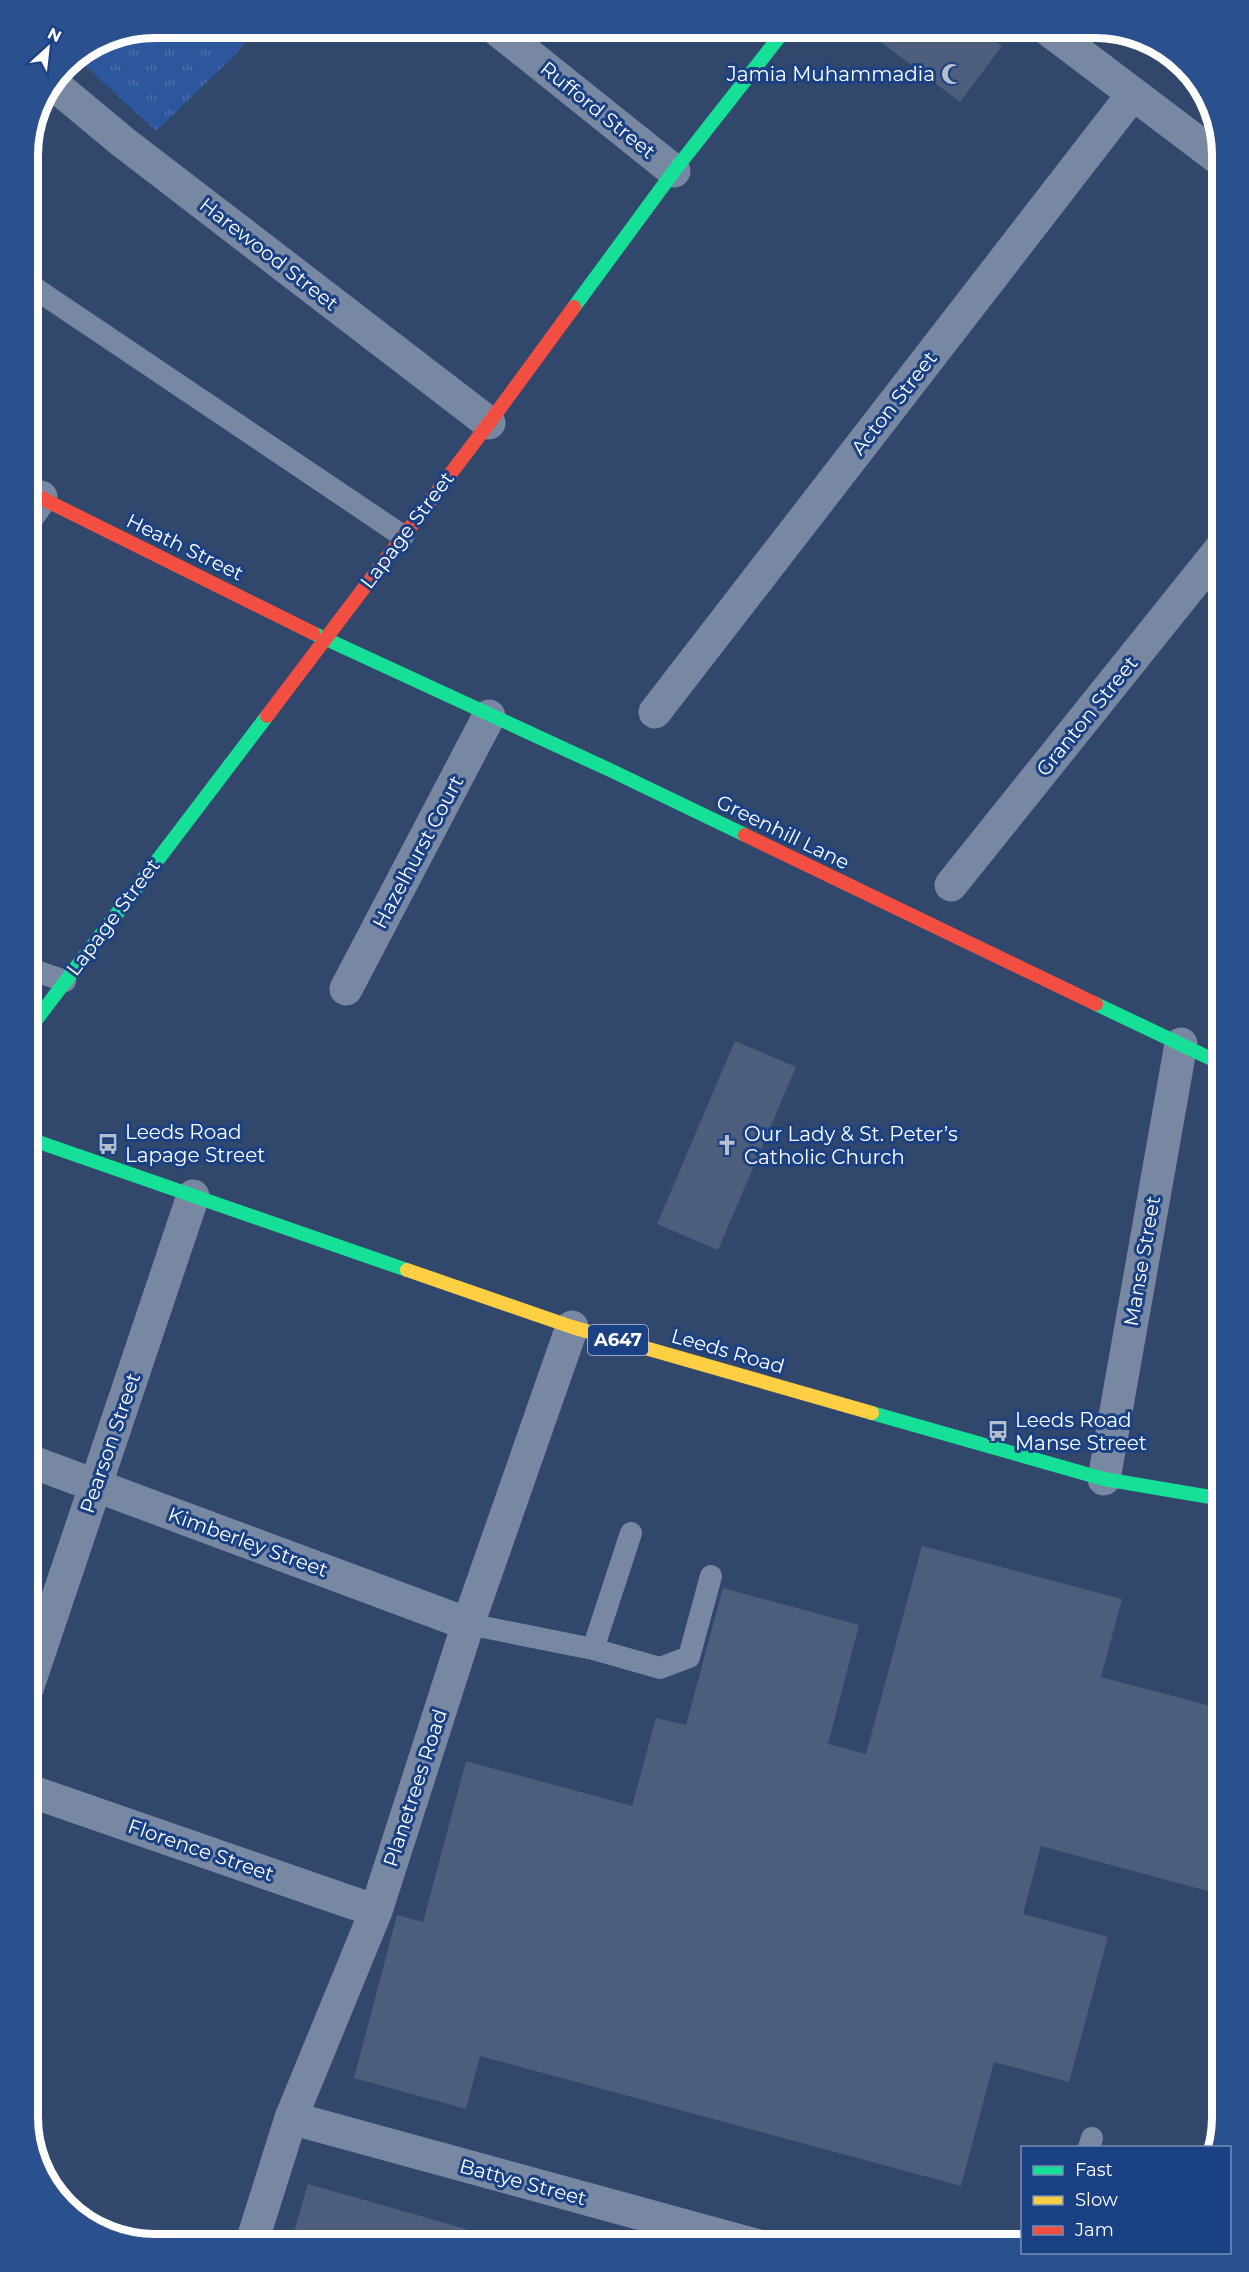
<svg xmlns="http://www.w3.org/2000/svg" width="1249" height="2272" viewBox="0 0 1249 2272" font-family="Montserrat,sans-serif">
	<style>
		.park { fill: url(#park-tufts) }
		.building { fill: #4c5e7b }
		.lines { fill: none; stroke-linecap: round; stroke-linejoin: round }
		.lane { stroke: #7888a2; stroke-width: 22 }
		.street { stroke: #7888a2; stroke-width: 33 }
		.fast { stroke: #16e098; stroke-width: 14 }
		.slow { stroke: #ffcf43; stroke-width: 14 }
		.jam { stroke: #f24e42; stroke-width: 14 }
		.labels { text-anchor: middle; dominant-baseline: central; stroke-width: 6; stroke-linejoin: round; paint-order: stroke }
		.shield { fill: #194184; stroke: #bac6da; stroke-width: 1.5 }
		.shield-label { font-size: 18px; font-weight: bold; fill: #fff }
		.poi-label { font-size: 20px; fill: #fff; stroke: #194184; text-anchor: start }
		.street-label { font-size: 20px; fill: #fff; stroke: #194184 }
		.rim { fill: none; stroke: #fff; stroke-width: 8 }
	</style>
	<defs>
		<pattern id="park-tufts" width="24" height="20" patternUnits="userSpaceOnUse" patternTransform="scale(1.5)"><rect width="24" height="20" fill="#2d579c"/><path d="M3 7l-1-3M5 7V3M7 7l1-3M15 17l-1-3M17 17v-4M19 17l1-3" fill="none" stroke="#4c70ab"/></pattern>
	</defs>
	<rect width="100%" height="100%" fill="#32476c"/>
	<path class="park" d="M155 27H259L235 55 156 131 76 57 106 37Z"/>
	<path class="building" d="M861 27H977L1002 46 960 102Z
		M735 1041 796 1067 718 1250 657 1224Z
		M922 1546 1122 1599 1101 1677 1222 1709V1895L1041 1846 1023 1914 1108 1937 1069 2082 994 2062 961 2186 480 2056 466 2109 354 2078 397 1915 423 1922 466 1761 632 1806 656 1718 686 1725 723 1588 859 1625 828 1744 866 1754Z
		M308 2184 519 2244V2245H290Z"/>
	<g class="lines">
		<path class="lane" d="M27 283 403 536
			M27 968 65 981
			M468 1624 593 1649 660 1668 689 1657 711 1576
			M593 1649 631 1533
			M1089 2148 1092 2138"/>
		<path class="street" d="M494 27 674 171
			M1045 27 1222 161
			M52 83 123 142 489 423
			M27 517 41 497
			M655 712 1133 94
			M951 885 1222 547
			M346 989 489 716
			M27 1460 468 1624
			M1104 1479 1181 1044
			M27 1689 193 1196
			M27 1790 376 1911
			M291 2118 755 2245
			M251 2245 291 2118 376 1911 468 1624 572 1327"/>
		<path class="fast" d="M574 307 674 171 787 27
			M313 633 610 770 745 835
			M1096 1004 1222 1064
			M33 1024 267 716
			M27 1138 407 1270
			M872 1413 1104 1479 1222 1499"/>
		<path class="slow" d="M407 1270 572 1327 872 1413"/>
		<path class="jam" d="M27 491 313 633
			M267 716 489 423 574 307
			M745 835 1096 1004"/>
	</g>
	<defs>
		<symbol id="mosque-bare" viewBox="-9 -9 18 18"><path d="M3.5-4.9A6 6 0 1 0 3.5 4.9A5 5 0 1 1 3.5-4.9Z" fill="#b7bfcc" stroke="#194184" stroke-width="2.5" paint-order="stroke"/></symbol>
		<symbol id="bus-bare" viewBox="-9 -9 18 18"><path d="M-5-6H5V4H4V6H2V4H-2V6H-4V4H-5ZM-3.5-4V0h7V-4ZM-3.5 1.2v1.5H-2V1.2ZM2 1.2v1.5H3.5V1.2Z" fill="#b7bfcc" stroke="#194184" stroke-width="2.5" paint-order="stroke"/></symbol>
		<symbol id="church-bare" viewBox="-9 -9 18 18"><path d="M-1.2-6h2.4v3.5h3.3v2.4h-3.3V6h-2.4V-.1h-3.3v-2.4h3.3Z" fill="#b7bfcc" stroke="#194184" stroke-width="2.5" paint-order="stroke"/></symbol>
	</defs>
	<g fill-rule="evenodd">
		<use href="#mosque-bare" x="937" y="59" width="30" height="30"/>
		<use href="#bus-bare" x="93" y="1129" width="30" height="30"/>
		<use href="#church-bare" x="712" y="1130" width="30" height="30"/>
		<use href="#bus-bare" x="983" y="1416" width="30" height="30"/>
	</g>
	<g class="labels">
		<rect class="shield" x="588" y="1325" width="60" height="30" rx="4.5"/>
		<g class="shield-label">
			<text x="618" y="1340">A647</text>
		</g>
		<g class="poi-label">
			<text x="935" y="74" text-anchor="end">Jamia Muhammadia</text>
			<text x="125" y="1132">Leeds Road<tspan x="125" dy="23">Lapage Street</tspan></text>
			<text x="744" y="1134">Our Lady &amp; St. Peter’s<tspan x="744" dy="23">Catholic Church</tspan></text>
			<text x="1015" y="1420">Leeds Road<tspan x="1015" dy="23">Manse Street</tspan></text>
		</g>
		<g class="street-label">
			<text transform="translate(598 110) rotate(39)">Rufford Street</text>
			<text transform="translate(269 254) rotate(38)">Harewood Street</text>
			<text transform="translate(894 403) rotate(-52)">Acton Street</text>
			<text transform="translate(407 530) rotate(-53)">Lapage Street</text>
			<text transform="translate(185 547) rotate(26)">Heath Street</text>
			<text transform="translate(1087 716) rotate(-51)">Granton Street</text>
			<text transform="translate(783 832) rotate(26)">Greenhill Lane</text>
			<text transform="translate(418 852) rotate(-62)">Hazelhurst Court</text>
			<text transform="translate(113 917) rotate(-53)">Lapage Street</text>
			<text transform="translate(1142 1261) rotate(-80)">Manse Street</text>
			<text transform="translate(728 1351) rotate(16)">Leeds Road</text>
			<text transform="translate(110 1443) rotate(-71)">Pearson Street</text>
			<text transform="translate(248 1542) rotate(20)">Kimberley Street</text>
			<text transform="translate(415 1788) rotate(-72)">Planetrees Road</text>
			<text transform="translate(201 1850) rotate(19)">Florence Street</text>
			<text transform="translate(523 2182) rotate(15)">Battye Street</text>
		</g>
	</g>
	<path d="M0 0H1249V2272H0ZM155 38H1095A117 117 0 0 1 1212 155V2117A117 117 0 0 1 1095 2234H155A117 117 0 0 1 38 2117V155A117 117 0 0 1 155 38Z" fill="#2b508e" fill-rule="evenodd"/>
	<path class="rim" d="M155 38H1095A117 117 0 0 1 1212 155V2117A117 117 0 0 1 1095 2234H155A117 117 0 0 1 38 2117V155A117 117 0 0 1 155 38Z"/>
	<rect x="1021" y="2146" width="210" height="108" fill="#194184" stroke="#758db5" stroke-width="1.5"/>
	<rect x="1033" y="2166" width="30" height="9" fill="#16e098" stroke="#758db5" stroke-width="1.5"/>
	<text x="1075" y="2176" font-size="18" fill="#ffffff">Fast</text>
	<rect x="1033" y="2196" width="30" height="9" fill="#ffcf43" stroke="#758db5" stroke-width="1.5"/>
	<text x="1075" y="2206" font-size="18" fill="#ffffff">Slow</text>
	<rect x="1033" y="2226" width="30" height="9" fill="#f24e42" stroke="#758db5" stroke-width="1.5"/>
	<text x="1075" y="2236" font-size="18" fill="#ffffff">Jam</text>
	<g transform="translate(48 48) rotate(27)" stroke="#194184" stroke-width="4.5" paint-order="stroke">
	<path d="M0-4.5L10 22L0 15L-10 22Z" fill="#ffffff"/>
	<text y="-9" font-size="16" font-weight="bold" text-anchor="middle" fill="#ffffff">N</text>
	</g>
</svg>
